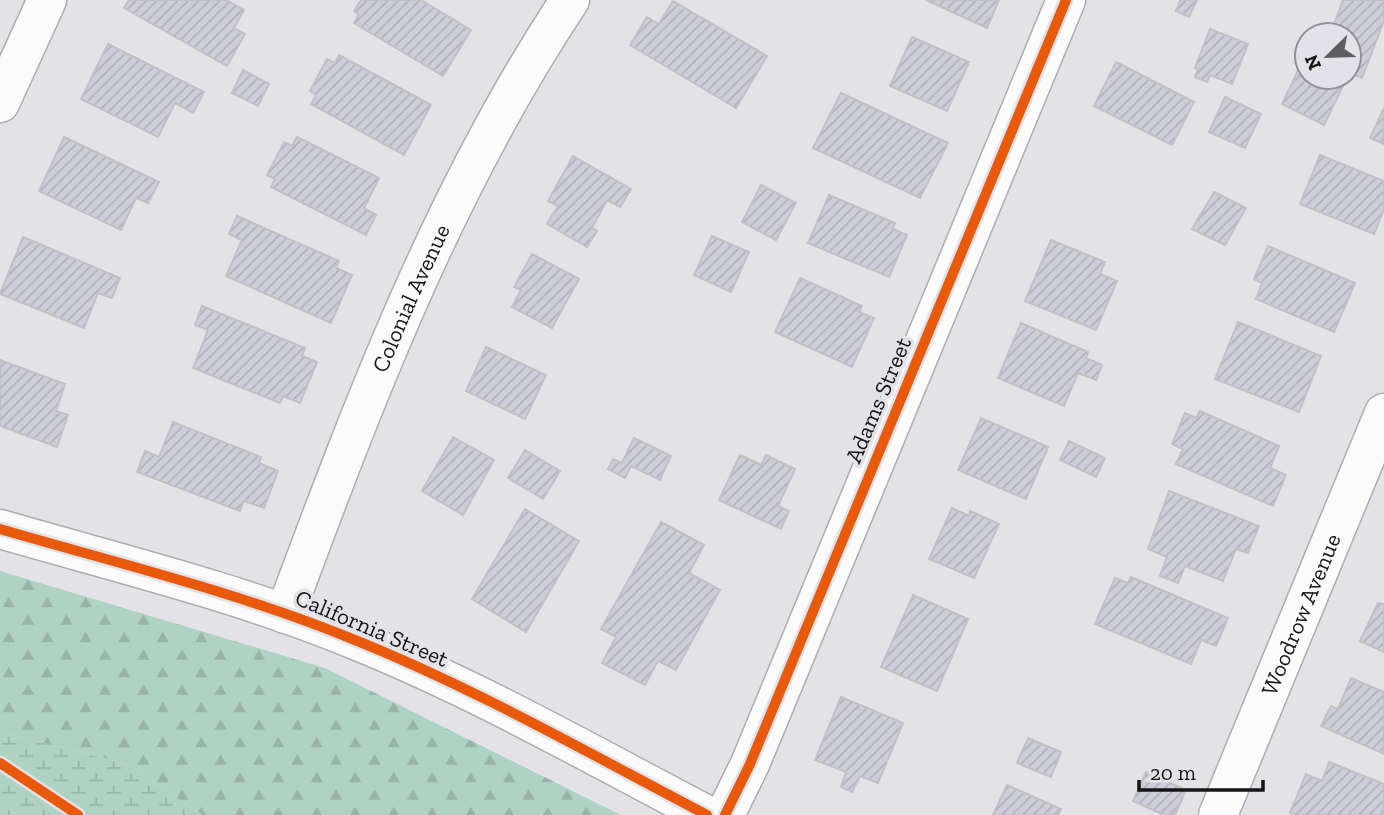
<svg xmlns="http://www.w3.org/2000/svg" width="1384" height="815" viewBox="0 0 1384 815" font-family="'Zilla Slab',serif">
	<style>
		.forest { fill: url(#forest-firs) }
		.wetland { fill: url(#wetland-marsh) }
		.building { fill: url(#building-hatch); stroke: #c1c1c4; stroke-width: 2 }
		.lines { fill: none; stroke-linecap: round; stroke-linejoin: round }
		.minor-casing { stroke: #adadb0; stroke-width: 41 }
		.minor { stroke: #fbfbfb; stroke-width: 38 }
		.cycleway-casing { stroke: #e2e2e8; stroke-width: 15 }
		.cycleway { stroke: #e8590c; stroke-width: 10 }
		.labels { text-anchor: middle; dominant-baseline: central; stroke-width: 7; stroke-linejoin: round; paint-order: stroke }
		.street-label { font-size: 23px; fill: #161618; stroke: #e2e2e8 }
	</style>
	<defs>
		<pattern id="forest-firs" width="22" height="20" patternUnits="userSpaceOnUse" patternTransform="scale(1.75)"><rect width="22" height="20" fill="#b0d2c3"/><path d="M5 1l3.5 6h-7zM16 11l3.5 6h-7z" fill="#97b4a7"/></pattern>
		<pattern id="wetland-marsh" width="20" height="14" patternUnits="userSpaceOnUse" patternTransform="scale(1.75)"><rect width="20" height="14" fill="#b0d2c3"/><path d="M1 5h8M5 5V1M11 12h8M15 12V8" fill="none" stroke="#97b4a7"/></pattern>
		<pattern id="building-hatch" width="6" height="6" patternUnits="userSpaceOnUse" patternTransform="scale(1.75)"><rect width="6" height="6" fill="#ceceda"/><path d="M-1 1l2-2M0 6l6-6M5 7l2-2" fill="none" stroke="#b0b0ba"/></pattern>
	</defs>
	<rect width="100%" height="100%" fill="#e3e3e7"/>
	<path class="forest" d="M0 571 325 668 621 815H202L127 764 0 732Z"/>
	<path class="wetland" d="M0 732 127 764 202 815H0Z"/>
	<path class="building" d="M129 0H226L244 10 234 28 245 34 227 66 124 8Z
		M361 0H421L471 30 443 76 354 23 359 15 354 11Z
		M926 0H999L987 28Z
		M1180 0H1197L1189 17 1176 11Z
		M1343 0H1384V21L1362 78 1349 73V35H1330Z
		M673 1 767 56 736 108 630 45 647 17 659 24Z
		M1210 29 1248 44 1232 84 1210 75 1207 82 1195 77 1198 69 1195 68Z
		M912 37 969 62 947 111 890 86Z
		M108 44 204 92 193 113 175 103 158 137 81 99Z
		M339 55 431 105 404 155 311 104 316 95 310 91 327 59 335 63Z
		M1116 62 1194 102 1172 145 1094 106Z
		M1301 64 1307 67V77H1329L1344 84 1324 125 1282 104Z
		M243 70 269 84 258 106 232 93Z
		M841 93 948 143 920 198 813 148Z
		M1225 97 1261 114 1245 148 1209 132Z
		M1384 108V144L1370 138Z
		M64 137 159 182 148 203 136 198 121 230 39 191Z
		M297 137 379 178 364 208 376 215 366 235 271 187 275 179 267 175 284 142 292 146Z
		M1320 155 1384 181V209L1374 234 1300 204Z
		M573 156 631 189 620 207 607 200 592 228 597 231 587 247 547 224 558 206 548 201Z
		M761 185 796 203 776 240 742 222Z
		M1214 192 1246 208 1225 245 1192 229Z
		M829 195 895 223 893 229 907 235 889 277 808 243Z
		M237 216 339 261 336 268 352 275 331 323 226 276 242 240 229 234Z
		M712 236 749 252 731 292 694 275Z
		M23 237 120 278 112 298 98 293 84 328 0 294Z
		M1051 240 1105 262 1100 274 1117 281 1096 330 1025 301Z
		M1268 246 1355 283 1334 332 1256 299 1262 283 1254 279Z
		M532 254 579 279 552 328 512 307 521 290 514 287Z
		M800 278 862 306 859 312 874 318 852 367 775 332Z
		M202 306 305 348 302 356 317 362 300 403 283 396 280 403 193 368 208 330 195 325Z
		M1238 322 1321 356 1299 412 1215 379Z
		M1021 323 1088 352 1086 358 1102 365 1096 380 1078 373 1064 406 998 378Z
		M486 347 546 375 525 419 466 391Z
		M0 360 65 384 56 411 68 415 57 447 0 426Z
		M1200 411 1279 446 1270 468 1286 475 1273 506 1176 464 1183 449 1172 444 1185 413 1196 418Z
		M981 418 1048 447 1026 499 958 470Z
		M173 422 261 457 259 463 278 471 264 508 244 501 240 511 137 472 145 451 159 457Z
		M453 437 494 460 463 515 422 491Z
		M634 438 671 456 660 480 631 466 625 478 608 469 613 459 622 463Z
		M1069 441 1105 458 1096 477 1060 460Z
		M525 450 560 471 543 499 508 478Z
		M740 455 761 465 766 455 795 469 778 506 789 511 781 529 719 500Z
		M1169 491 1259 526 1248 553 1236 549 1223 581 1185 566 1178 583 1160 576 1167 557 1148 549Z
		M952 508 969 516 970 511 999 524 974 578 929 559Z
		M525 509 579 541 526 632 472 599Z
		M661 522 704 545 689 573 720 590 676 670 658 661 645 685 602 663 616 637 601 629Z
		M1131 577 1228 618 1216 646 1201 640 1191 664 1095 624 1115 578 1128 583Z
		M913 595 968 619 937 691 881 667Z
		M1378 603 1384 604V652L1360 641Z
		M1351 678 1384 692V754L1321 726 1331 706 1338 709Z
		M841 697 903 723 878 783 860 776 852 792 841 787 846 772 815 760Z
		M1028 738 1061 752 1051 777 1017 763Z
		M1329 762 1384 784V815H1296L1290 813 1306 774 1322 781Z
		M1146 772 1186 790 1175 815H1164L1133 801Z
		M1007 785 1061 809 1058 815H993Z"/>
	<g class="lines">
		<defs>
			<g id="minor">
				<path d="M0 103 47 0"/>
				<path d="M0 529C117 563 237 592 350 638 473 687 590 754 707 815"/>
				<path id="s1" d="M285 614C364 401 444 189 570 0"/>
				<path d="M725 815 750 764 1066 0"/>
				<path id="s2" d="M1218 815 1384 413"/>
			</g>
		</defs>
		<use href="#minor" class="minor-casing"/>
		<use href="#minor" class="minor"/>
		<defs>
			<path id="cycleway" d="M0 529C117 563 237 592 350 638 473 687 590 754 707 815
				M0 763 78 815
				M725 815 750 764 1066 0"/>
		</defs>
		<use href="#cycleway" class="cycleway-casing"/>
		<use href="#cycleway" class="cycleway"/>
	</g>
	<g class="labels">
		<g class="street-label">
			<text stroke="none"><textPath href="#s1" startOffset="340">Colonial Avenue</textPath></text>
			<text transform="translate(878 400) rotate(-67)">Adams Street</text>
			<text stroke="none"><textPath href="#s2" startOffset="217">Woodrow Avenue</textPath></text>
			<text transform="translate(372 628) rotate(23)">California Street</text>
		</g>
	</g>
	<g transform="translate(1328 56) rotate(247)"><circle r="33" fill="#e2e2e8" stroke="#909095" stroke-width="2"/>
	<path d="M0-5L12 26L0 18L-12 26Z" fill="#5e5e60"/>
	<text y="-10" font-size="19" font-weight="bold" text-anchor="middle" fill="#161618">N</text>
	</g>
	<path d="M1139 780v10h124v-10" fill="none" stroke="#161618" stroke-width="3.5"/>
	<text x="1150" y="780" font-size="21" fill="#161618" stroke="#e2e2e8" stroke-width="5" paint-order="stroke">20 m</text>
</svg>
